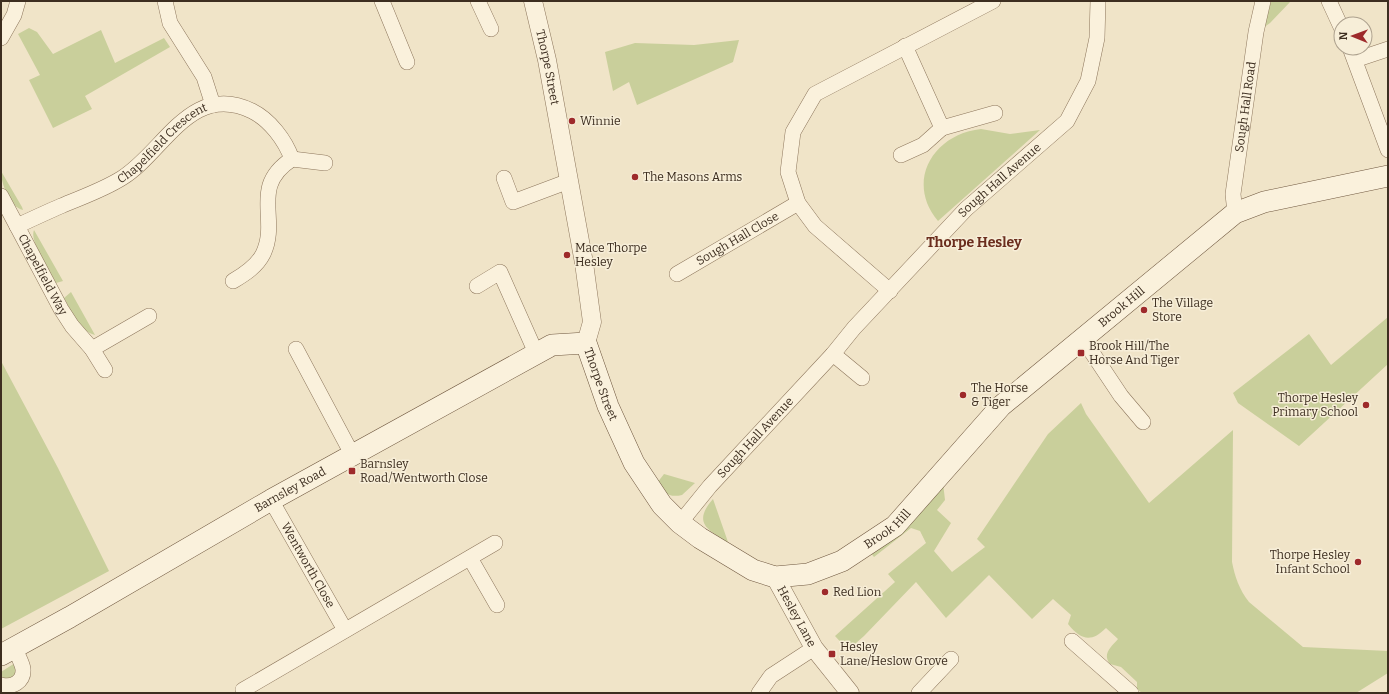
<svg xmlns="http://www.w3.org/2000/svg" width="1389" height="694" viewBox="0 0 1389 694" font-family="Bitter,serif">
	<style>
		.green { fill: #c9cf9b }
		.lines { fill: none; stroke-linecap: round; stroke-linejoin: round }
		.minor-casing { stroke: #8d765c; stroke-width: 16 }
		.tertiary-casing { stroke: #8d765c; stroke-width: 19 }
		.secondary-casing { stroke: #6f573f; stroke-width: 22 }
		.minor { stroke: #faf1dc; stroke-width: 15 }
		.tertiary { stroke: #faf1dc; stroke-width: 18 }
		.secondary { stroke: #faf1dc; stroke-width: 21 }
		.poi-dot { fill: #9e2a2b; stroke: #f7eed8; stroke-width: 1.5 }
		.labels { text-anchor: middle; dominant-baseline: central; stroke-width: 3; stroke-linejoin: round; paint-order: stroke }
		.street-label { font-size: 12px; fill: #3d2e20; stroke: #f7eed8 }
		.poi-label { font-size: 12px; fill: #3d2e20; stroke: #f7eed8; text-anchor: start }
		.quarter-label { font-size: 14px; font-weight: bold; fill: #6b2e1e; stroke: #f7eed8 }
	</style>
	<rect width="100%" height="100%" fill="#f0e4c8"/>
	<path class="green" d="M1267 1H1291L1270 23 1263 28Z
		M29 28 37 32 53 54 101 30 115 63 164 38 170 47 85 96 92 109 53 128 29 80 40 75 18 34Z
		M739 40 733 62 637 105 629 82 613 91 605 52 635 43 694 45Z
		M981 129 1010 134 1040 130 938 221C905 182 933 134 981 129Z
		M1 171 22 207 23 210C10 207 1 184 1 171Z
		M34 230 63 281 56 283C50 271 29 242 34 230Z
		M71 292 95 335C79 331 71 310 64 298Z
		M1388 317V364L1299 446 1238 403 1233 393 1309 334 1331 365Z
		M1 361 58 468 109 571 1 629Z
		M1081 403 1086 414 1149 503 1233 430 1232 562C1235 577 1239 589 1249 602L1303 647 1388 651V673L1356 693H1142L1137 689V682L1121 667 1110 664C1102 654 1111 647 1118 639L1106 628C1091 643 1081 640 1068 624L1071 615 1053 599 1032 619 989 575 946 618 916 582 864 636 848 650 835 636 895 582 888 574 926 543 920 531 911 528 874 557 869 551 943 483 945 500 937 510 951 523 934 551 952 572 985 547 977 539 1048 434Z
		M664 474 695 483 682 495C669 498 664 493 657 483Z
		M713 499 728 542C708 530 692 523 713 499Z
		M15 663 16 673C11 679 8 680 1 677V672Z"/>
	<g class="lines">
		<defs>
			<g id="minor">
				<path d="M165 1 170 23 204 77 213 105"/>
				<path d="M382 1 407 62"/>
				<path d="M478 1 491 29"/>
				<path d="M1329 1 1341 27"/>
				<path d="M1 38 14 15 18 1"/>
				<path d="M1350 48 1388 150"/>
				<path d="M1355 60 1388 49"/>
				<path d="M942 128 995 113"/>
				<path d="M901 155 923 145 942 128 905 46"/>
				<path d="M292 159 325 163"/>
				<path d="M504 178 513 202 569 181"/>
				<path id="s1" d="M1 196 61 309 72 326 92 349 105 370"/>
				<path id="s2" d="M1235 213 1233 194 1256 32 1263 1"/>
				<path id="s3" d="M17 226C32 219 47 212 61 206 82 197 103 190 122 178 164 152 191 81 252 111 270 120 285 140 292 159 249 187 280 219 263 254 257 266 245 274 233 281"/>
				<path id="s4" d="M677 274 798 203"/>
				<path d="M477 286 500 272 536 353"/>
				<path d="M890 291 815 226 798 203 788 172 793 132 815 94 993 1"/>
				<path d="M1083 339 1121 396 1143 422"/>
				<path d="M92 349 149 316"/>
				<path d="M296 349 353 456"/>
				<path d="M833 354 862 378"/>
				<path id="s5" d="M271 500 345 630"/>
				<path id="s6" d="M680 523 710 486 833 354 854 328 966 209 1067 121 1088 81 1097 38 1098 1"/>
				<path d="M470 558 497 605"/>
				<path d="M1072 641 1131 693"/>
				<path d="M1 685C12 688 24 682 23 669 22 662 17 655 15 648"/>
				<path d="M244 693 243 690 495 543"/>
				<path d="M759 693 771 676 814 648"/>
				<path d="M919 693 951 659"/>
			</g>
			<g id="tertiary">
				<path id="s7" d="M533 1 547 60 584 263 592 322 586 343"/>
				<path id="s8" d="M775 577 814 648 850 693"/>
			</g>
			<g id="secondary">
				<path id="s9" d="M1 655 70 617 271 500 552 345 586 343 608 406 634 463 662 505 680 523 700 538 753 570 775 577 808 574 842 561 895 526 1001 406 1235 213 1264 202 1388 176"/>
			</g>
		</defs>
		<use href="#minor" class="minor-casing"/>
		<use href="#tertiary" class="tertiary-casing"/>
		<use href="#secondary" class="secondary-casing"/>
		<use href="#minor" class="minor"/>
		<use href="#tertiary" class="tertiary"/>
		<use href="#secondary" class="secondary"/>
	</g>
	<g class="poi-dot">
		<circle cx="572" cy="121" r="4"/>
		<circle cx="635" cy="177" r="4"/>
		<circle cx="567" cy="255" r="4"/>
		<circle cx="1144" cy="310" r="4"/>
		<rect x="1077" y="349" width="8" height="8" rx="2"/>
		<circle cx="963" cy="395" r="4"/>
		<circle cx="1366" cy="405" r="4"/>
		<rect x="348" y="467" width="8" height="8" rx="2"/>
		<circle cx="1358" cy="562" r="4"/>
		<circle cx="825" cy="592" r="4"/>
		<rect x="828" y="650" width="8" height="8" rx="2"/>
	</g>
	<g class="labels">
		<g class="street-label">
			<text stroke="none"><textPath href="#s7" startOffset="68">Thorpe Street</textPath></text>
			<text stroke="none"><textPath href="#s2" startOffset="107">Sough Hall Road</textPath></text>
			<text stroke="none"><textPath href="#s3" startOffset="169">Chapelfield Crescent</textPath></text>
			<text stroke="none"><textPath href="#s6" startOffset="469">Sough Hall Avenue</textPath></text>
			<text stroke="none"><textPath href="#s4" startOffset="70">Sough Hall Close</textPath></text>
			<text stroke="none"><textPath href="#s1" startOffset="89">Chapelfield Way</textPath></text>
			<text stroke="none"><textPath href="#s9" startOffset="1431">Brook Hill</textPath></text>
			<text stroke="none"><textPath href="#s9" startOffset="710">Thorpe Street</textPath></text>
			<text stroke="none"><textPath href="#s6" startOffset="114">Sough Hall Avenue</textPath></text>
			<text stroke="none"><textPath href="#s9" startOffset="333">Barnsley Road</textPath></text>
			<text stroke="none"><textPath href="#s9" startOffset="1107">Brook Hill</textPath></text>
			<text stroke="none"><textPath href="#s5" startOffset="75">Wentworth Close</textPath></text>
			<text stroke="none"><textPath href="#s8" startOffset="45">Hesley Lane</textPath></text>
		</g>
		<g class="poi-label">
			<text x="580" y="121">Winnie</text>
			<text x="643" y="177">The Masons Arms</text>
			<text x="575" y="248">Mace Thorpe<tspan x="575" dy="14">Hesley</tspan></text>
			<text x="1152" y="303">The Village<tspan x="1152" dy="14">Store</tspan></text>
			<text x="1089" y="346">Brook Hill/The<tspan x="1089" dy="14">Horse And Tiger</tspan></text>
			<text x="971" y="388">The Horse<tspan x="971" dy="14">&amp; Tiger</tspan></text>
			<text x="1358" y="398" text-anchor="end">Thorpe Hesley<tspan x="1358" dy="14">Primary School</tspan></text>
			<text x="360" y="464">Barnsley<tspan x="360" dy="14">Road/Wentworth Close</tspan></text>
			<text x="1350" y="555" text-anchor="end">Thorpe Hesley<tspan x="1350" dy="14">Infant School</tspan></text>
			<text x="833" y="592">Red Lion</text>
			<text x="840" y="647">Hesley<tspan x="840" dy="14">Lane/Heslow Grove</tspan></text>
		</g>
		<g class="quarter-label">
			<text x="974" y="242">Thorpe Hesley</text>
		</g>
	</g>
	<rect width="1389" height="694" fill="none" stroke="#3d2e20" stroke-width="4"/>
	<g transform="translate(1353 36) rotate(271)"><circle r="19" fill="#f7eed8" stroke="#ada18e"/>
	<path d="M0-3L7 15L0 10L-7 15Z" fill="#9e2a2b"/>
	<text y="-6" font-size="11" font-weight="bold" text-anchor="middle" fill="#3d2e20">N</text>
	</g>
</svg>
